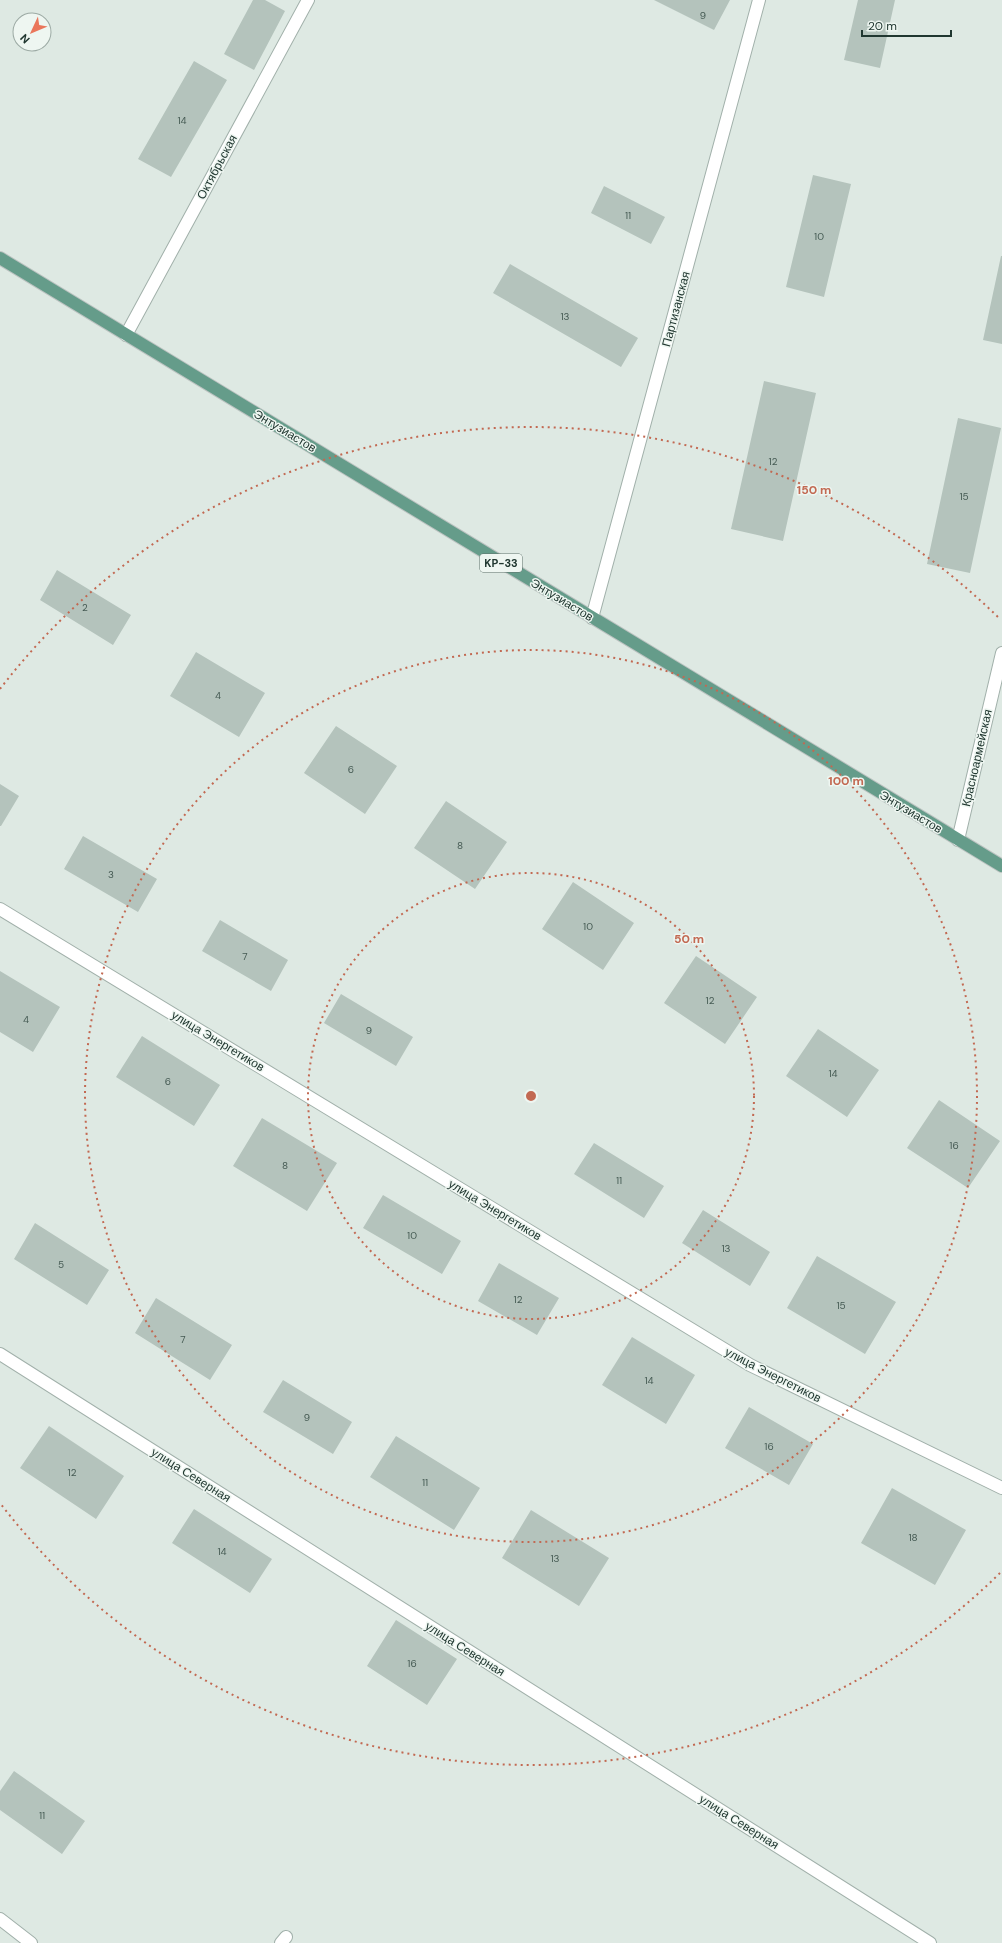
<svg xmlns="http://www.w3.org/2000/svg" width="1002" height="1943" viewBox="0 0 1002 1943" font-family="'DM Sans',sans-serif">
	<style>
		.building { fill: #b4c3bc }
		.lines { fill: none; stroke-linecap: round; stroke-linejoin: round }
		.minor-casing { stroke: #a1b0aa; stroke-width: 14 }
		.tertiary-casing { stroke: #a1b0aa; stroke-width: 14 }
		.primary-casing { stroke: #bcc3c1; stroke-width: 14 }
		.minor { stroke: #fff; stroke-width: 12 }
		.tertiary { stroke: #fff; stroke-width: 12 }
		.primary { stroke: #659c8a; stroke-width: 12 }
		.ring { fill: none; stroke: #c26952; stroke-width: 2; stroke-dasharray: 2 4 }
		.labels { text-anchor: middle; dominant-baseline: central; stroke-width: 3; stroke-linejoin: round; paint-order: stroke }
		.number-label { font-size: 10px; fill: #455a53 }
		.shield { fill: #eef6f1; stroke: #5e706a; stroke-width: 1 }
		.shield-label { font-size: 11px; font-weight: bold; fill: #203730 }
		.street-label { font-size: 12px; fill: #203730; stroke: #eef6f1 }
		.centre { fill: #c26952; stroke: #eef6f1; stroke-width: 2 }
		.ring-label { font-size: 12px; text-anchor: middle; font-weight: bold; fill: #c26952; stroke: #eef6f1; stroke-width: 3; stroke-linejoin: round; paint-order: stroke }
	</style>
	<rect width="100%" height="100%" fill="#dee9e3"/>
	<path class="building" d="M253 0H265L285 11 254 70 224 54Z
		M654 0H730L714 30Z
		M858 0H895L880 68 844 60Z
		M194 61 227 80 171 177 138 159Z
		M813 175 851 184 824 297 786 287Z
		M604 186 665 217 651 244 591 213Z
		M1001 256H1002V344L983 340Z
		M510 264 638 338 621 367 493 293Z
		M764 381 816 393 783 541 731 529Z
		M958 418 1001 428 970 573 927 564Z
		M57 570 131 615 113 645 40 600Z
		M196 652 265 693 239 737 170 696Z
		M336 726 397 766 365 814 304 773Z
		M0 784 19 796 1 826H0Z
		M446 801 507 842 475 889 414 848Z
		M83 836 157 879 138 912 64 869Z
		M573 882 634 923 603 970 542 929Z
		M220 920 288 960 271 991 202 951Z
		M696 956 757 997 725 1044 664 1003Z
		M0 971 60 1007 33 1052 0 1032Z
		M341 994 413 1037 396 1066 324 1023Z
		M818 1029 879 1070 847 1117 786 1076Z
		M142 1036 220 1085 194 1126 116 1077Z
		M939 1100 1000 1141 968 1188 907 1148Z
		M262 1118 337 1163 307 1211 233 1166Z
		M594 1143 664 1186 644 1218 574 1174Z
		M383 1195 461 1241 442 1274 363 1228Z
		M703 1210 770 1252 750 1286 682 1243Z
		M35 1223 109 1270 87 1305 14 1259Z
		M817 1256 896 1302 865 1354 787 1308Z
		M499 1263 559 1298 537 1335 478 1301Z
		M156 1298 232 1345 210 1380 135 1333Z
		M632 1337 695 1375 666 1424 602 1385Z
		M283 1380 352 1422 333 1454 263 1412Z
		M749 1407 813 1444 789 1485 725 1448Z
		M49 1426 124 1476 96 1519 20 1468Z
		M396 1436 480 1488 454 1530 370 1477Z
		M892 1488 966 1530 935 1585 861 1543Z
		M194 1509 272 1559 250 1593 172 1543Z
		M531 1510 609 1558 579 1606 502 1558Z
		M396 1620 457 1659 427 1705 367 1666Z
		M14 1771 85 1821 62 1854 0 1810V1791Z"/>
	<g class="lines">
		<defs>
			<path id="minor" d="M126 335 308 0
				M592 618 759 0
				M0 909 750 1365 1002 1488
				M0 1354 930 1943
				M0 1919 31 1943
				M281 1943 286 1937"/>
			<path id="tertiary" d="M958 840 1002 653"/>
			<path id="primary" d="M0 258 1002 866"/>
		</defs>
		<use href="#minor" class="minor-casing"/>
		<use href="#tertiary" class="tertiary-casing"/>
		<use href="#primary" class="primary-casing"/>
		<use href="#minor" class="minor"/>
		<use href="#tertiary" class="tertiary"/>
		<use href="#primary" class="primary"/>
	</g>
	<g class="ring">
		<circle cx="531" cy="1096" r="223"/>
		<circle cx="531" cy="1096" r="446"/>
		<path d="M1000 1573A669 669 0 0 1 0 1503M0 689A669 669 0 0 1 1000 619"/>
	</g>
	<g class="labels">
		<g class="number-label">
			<text x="703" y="15">9</text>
			<text x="182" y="120">14</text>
			<text x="628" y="215">11</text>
			<text x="819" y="236">10</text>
			<text x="565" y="316">13</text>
			<text x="773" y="461">12</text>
			<text x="964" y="496">15</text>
			<text x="85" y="607">2</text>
			<text x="218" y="695">4</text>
			<text x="351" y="769">6</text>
			<text x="460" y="845">8</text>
			<text x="111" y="874">3</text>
			<text x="588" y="926">10</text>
			<text x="245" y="956">7</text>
			<text x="710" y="1000">12</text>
			<text x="26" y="1019">4</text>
			<text x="369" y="1030">9</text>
			<text x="833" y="1073">14</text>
			<text x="168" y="1081">6</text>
			<text x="954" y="1145">16</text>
			<text x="285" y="1165">8</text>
			<text x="619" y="1180">11</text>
			<text x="412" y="1235">10</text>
			<text x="726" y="1248">13</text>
			<text x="61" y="1264">5</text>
			<text x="518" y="1299">12</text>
			<text x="841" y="1305">15</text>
			<text x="183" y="1339">7</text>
			<text x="649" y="1380">14</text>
			<text x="307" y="1417">9</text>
			<text x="769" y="1446">16</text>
			<text x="72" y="1472">12</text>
			<text x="425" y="1482">11</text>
			<text x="913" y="1537">18</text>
			<text x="222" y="1551">14</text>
			<text x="555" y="1558">13</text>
			<text x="412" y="1663">16</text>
			<text x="42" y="1815">11</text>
		</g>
		<rect class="shield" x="480" y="554" width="42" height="18" rx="3"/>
		<g class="shield-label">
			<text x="501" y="563">KP-33</text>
		</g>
		<g class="street-label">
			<text transform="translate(217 167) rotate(-62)">Октябрьская</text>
			<text transform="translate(676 309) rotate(-75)">Партизанская</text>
			<text transform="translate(285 431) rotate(31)">Энтузиастов</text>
			<text transform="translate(562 600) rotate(31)">Энтузиастов</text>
			<text transform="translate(977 758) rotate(-77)">Красноармейская</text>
			<text transform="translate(911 812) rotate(31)">Энтузиастов</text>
			<text transform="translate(218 1041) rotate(31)">улица Энергетиков</text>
			<text transform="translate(495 1210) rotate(31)">улица Энергетиков</text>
			<text transform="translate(773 1375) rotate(27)">улица Энергетиков</text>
			<text transform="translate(191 1475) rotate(32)">улица Северная</text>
			<text transform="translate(465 1649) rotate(32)">улица Северная</text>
			<text transform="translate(739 1822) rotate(32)">улица Северная</text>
		</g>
	</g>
	<circle cx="531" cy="1096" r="6" class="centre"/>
	<g class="ring-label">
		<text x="814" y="494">150 m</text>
		<text x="846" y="785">100 m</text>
		<text x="689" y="943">50 m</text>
	</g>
	<g transform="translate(32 32) rotate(226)"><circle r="19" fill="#eef6f1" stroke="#9caaa4"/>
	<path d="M0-3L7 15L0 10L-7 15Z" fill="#ea765b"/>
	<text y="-6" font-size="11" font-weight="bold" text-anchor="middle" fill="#203730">N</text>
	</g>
	<path d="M862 30v6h89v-6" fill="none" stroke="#203730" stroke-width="2"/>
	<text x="868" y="30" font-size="12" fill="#203730" stroke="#eef6f1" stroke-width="3" paint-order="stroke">20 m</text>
</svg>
